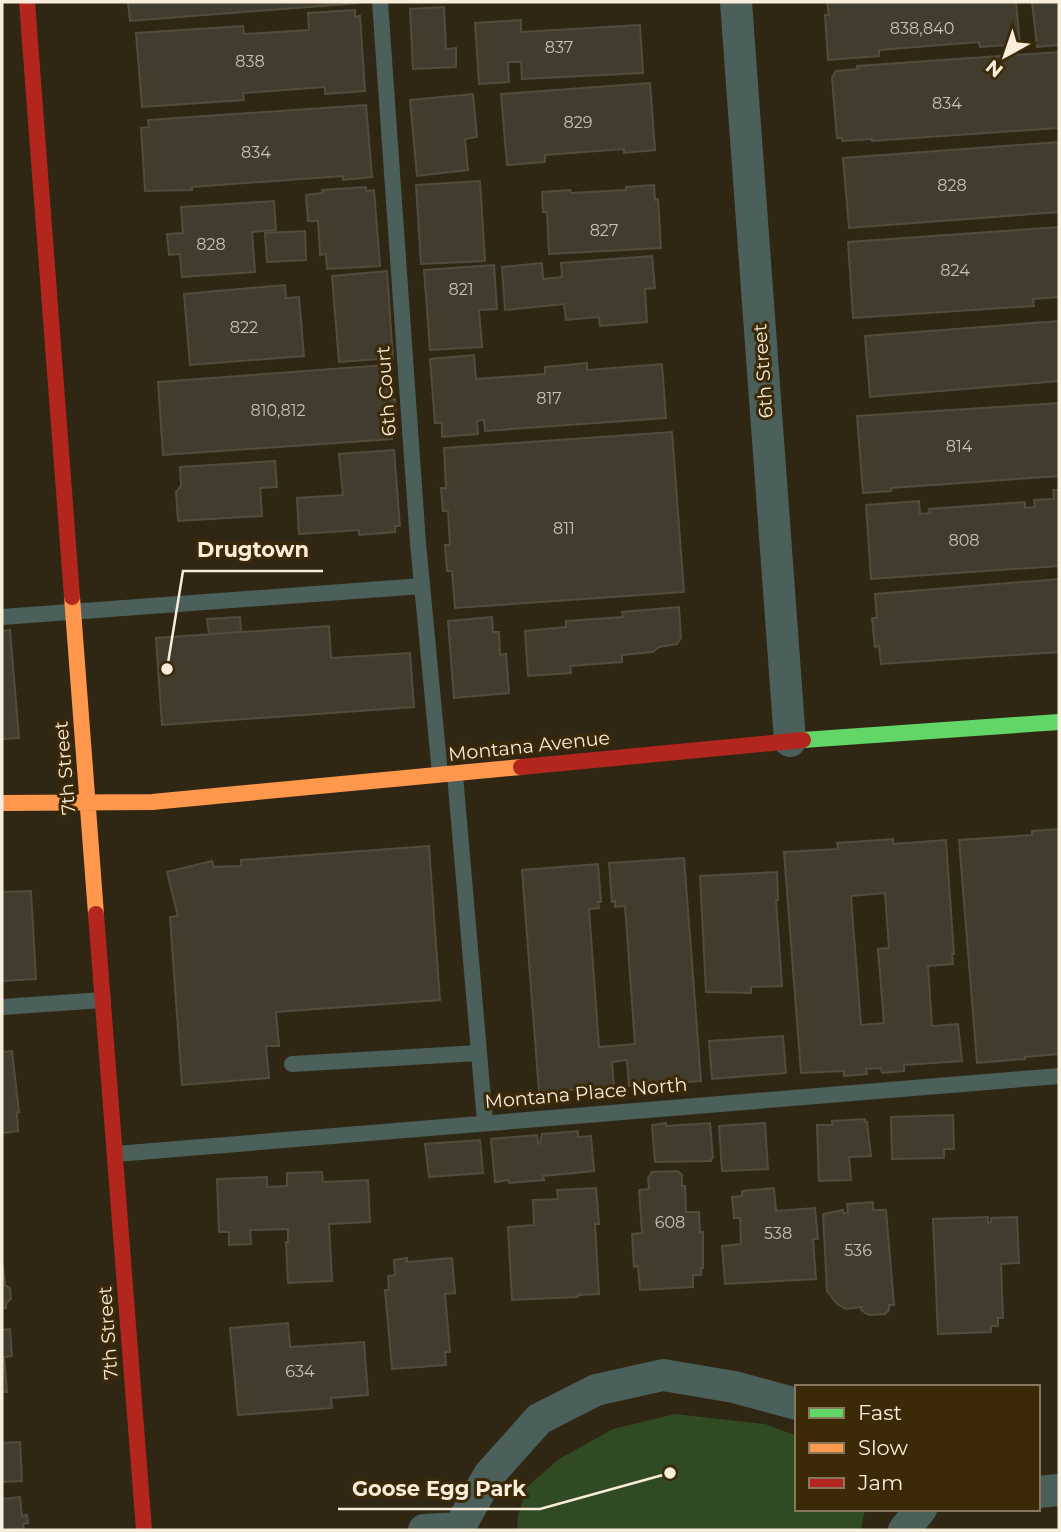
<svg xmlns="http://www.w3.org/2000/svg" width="1061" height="1532" viewBox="0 0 1061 1532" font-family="Montserrat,sans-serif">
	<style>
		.green { fill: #304a23 }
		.building { fill: #413c2d; stroke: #524c3d; stroke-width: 2; fill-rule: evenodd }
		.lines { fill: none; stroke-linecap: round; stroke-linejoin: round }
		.lane { stroke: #4b5f5b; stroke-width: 16 }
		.street { stroke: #4b5f5b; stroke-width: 32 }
		.fast { stroke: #63d668; stroke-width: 16 }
		.slow { stroke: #ff974d; stroke-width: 16 }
		.jam { stroke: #b3261e; stroke-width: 16 }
		.labels { text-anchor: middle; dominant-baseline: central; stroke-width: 6; stroke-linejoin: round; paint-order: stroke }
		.number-label { font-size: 16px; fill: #cbc1b0 }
		.street-label { font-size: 19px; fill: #f9eddc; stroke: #3b2908 }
		.leader { fill: none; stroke: #f9eddc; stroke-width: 2.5 }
		.callout-dot { fill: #f9eddc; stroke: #3b2908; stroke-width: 2.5 }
		.callout-label { font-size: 21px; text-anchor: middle; font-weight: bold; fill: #f9eddc; stroke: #3b2908; stroke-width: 6; stroke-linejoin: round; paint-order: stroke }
	</style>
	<rect width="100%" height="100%" fill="#2f2614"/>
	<path class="green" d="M675 1414 765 1424 797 1436V1509H865L861 1530H517L518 1515 527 1487 559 1459 613 1429Z"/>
	<path class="building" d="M128 2H359V3L130 21Z
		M827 2H1016L1020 44 980 47 979 42 879 50V56L828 60 825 15H829Z
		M1032 2H1059V45L1037 47Z
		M444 7 446 49 456 48V67L413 69 410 9Z
		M355 10V17L360 16 365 91 325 94V87L243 93 244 100 142 107 136 33 243 26 244 34 309 30 308 13Z
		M521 20V32L640 25 643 73 522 79 521 62H508L509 82 479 84 475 23Z
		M1059 52V128L872 141V139L842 141V138H837L832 78 836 71 858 69 857 66Z
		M650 83 655 150 624 153V149L545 155V162L507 165 501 94Z
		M473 94 477 137 465 139 468 170 417 176 410 100Z
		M366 105 372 177 343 180V176L192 187V190L145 191 141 128 149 127 148 120Z
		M1059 142V212L849 228 843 158Z
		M480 181 485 261 421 264 416 185Z
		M654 185 655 200 658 199 661 248 549 254 547 212H543L542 192 570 190 571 193 626 190V187Z
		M366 187V191L374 190 380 266 327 269 326 254 320 255 318 221H308L306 195 323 193 322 190Z
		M274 201 276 230 252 232 255 272 182 277 180 254 169 255 167 234 183 233 181 207Z
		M1059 227V297L1033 299 1034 306 853 318 848 242Z
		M305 231 306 260 267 262 265 233Z
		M652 256 655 288 645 289 647 322 600 326 599 317 566 320 564 304 505 310 502 267 542 263 543 279 562 277 561 263Z
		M494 265 497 309 479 310 482 347 430 350 424 270Z
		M387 271 393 358 339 362 332 276Z
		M285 285 286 298 299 297 304 356 190 365 184 294Z
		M1059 321V381L870 397 865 336Z
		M474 355 476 379 545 374V367L587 363V370L662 364 666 418 485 431 484 420 477 421 478 434 442 437V423H435L430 359Z
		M386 365 388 400 395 399 396 420 390 421 392 439 163 455 158 382Z
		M1059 403V476L891 488V491L863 493 857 416Z
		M672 432 684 592 455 608 452 571H447L445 545H450L448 511H443L441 488H446L444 448Z
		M394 450 400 526H395V532L359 535V530L299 534 297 498 343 495 339 454Z
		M275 461 277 487 260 488 262 516 178 521 176 492 181 486 180 467Z
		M1053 490H1059V566L871 579 866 505 919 501 920 514 930 513 929 509 1025 502V508L1035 507 1034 500 1054 499Z
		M1059 579V652L881 664 879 646 875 647 872 618H877L875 594Z
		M679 607 681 638 677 644 659 647 653 652 622 655V662L570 666 571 673 528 676 525 631 566 627V621L623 617 622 612Z
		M240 617 241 632 209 634 207 619Z
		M492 617 493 632H499L500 655 506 654 509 693 454 698 448 621Z
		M329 626 331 658 410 653 414 707 162 725 156 638Z
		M10 630 19 738 2 739V631Z
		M1059 829V1054L1025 1057V1059L977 1063 959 840 1032 835V831Z
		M893 839V844L946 840 954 954H952L953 964 928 966 932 1026 958 1024 962 1061 904 1065V1071L882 1073 881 1068 866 1069 867 1074 844 1076V1071L801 1073 784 852 838 849 837 843ZM885 893 889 948 878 949 884 1023 861 1025 851 896Z
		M429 846 440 1000 276 1012 279 1046H266L269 1078 182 1085 170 917 178 916 167 872 212 861 214 867 241 866V860Z
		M684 858 701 1081 629 1086 627 1060 612 1062 614 1087 539 1092 522 870 598 864 601 902H598L599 908 589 909 599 1047 635 1044 625 906 615 907V901L612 902 609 863Z
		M777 872 778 900H776L782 986 751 987V993L706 992 700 876Z
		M31 891 36 979 2 981V892Z
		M783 1036 786 1073 712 1079 709 1041Z
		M12 1051 19 1112H17L18 1131 2 1133V1052Z
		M953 1115 954 1149H944V1158L892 1159 891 1117Z
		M865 1119V1122H867L871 1156 849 1157 851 1180 819 1181 817 1125H832V1121Z
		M666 1123V1126L710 1123 713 1158 711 1159V1161L655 1162 652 1125Z
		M765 1123 768 1169 722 1171 719 1126Z
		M578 1131V1137L591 1136 594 1171 543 1176 544 1180 509 1183 508 1180 495 1182 491 1139 537 1135 538 1144 540 1143 542 1134Z
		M480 1140 483 1173 429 1177 425 1144Z
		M678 1171 682 1175V1186H685L686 1212H699L700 1232H703V1268H701V1275H693V1287L640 1290 638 1266 634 1267 632 1234 642 1233 639 1190 649 1189 648 1178 652 1172Z
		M322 1172 323 1182 368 1180 370 1222 329 1224 332 1281 288 1283 286 1242H288V1229L250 1230 251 1244 229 1245V1232H219L217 1179 267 1177V1187L287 1186V1173Z
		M596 1188 599 1224H595L599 1294 578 1295V1297L512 1300 508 1227 534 1225 533 1200 558 1199 557 1190Z
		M774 1188 776 1211 815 1208 818 1239H813L816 1279 725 1284 722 1246 741 1244 740 1218H734L732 1197 742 1196V1191Z
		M873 1202V1210H886L894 1305H889V1310L885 1314 869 1315 861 1310 862 1307 846 1309 837 1304 827 1291 823 1214 843 1210V1213H848L847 1204Z
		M988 1217V1223L991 1222V1218L1017 1217 1019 1263 1001 1264 1003 1318H998V1326H991V1332L938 1334 933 1219Z
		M407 1258V1262L452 1258 455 1293 445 1294 450 1352H445L446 1365 392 1369 385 1290H389L388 1276 395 1275 394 1260Z
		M2 1259 5 1285 10 1288 11 1299 6 1303V1308H2Z
		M288 1323 290 1347 364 1342 368 1395 331 1398 332 1408 238 1415 230 1328Z
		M10 1329 12 1356 4 1357 7 1392H2V1330Z
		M20 1442 22 1481 2 1482V1443Z
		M20 1497 22 1516 27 1515 28 1523 23 1524 24 1530H2V1499Z"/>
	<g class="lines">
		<path class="lane" d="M380 2 418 543 440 774
			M2 617 422 586
			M455 775 485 1122
			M2 1007 103 1000
			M292 1064 479 1053
			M116 1154 1059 1076"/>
		<path class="street" d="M736 2 790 741
			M1038 1492 1059 1490
			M459 1528 489 1475 539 1419 596 1390 663 1375 734 1387 797 1404
			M424 1530 459 1528
			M904 1530 921 1509"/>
		<path class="fast" d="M803 740 1059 722"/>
		<path class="slow" d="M72 597 96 914
			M2 803 152 802 521 767"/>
		<path class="jam" d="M27 2 72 597
			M521 767 803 740
			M96 914 144 1530"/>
	</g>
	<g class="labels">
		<g class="number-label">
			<text x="922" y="28">838,840</text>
			<text x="559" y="47">837</text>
			<text x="250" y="61">838</text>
			<text x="947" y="103">834</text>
			<text x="578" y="122">829</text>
			<text x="256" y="152">834</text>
			<text x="952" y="185">828</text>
			<text x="604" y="230">827</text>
			<text x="211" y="244">828</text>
			<text x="955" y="270">824</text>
			<text x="461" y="289">821</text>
			<text x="244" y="327">822</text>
			<text x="549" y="398">817</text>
			<text x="278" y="410">810,812</text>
			<text x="959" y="446">814</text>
			<text x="564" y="528">811</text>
			<text x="964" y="540">808</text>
			<text x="670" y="1222">608</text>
			<text x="778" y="1233">538</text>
			<text x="858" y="1250">536</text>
			<text x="300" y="1371">634</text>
		</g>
		<g class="street-label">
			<text transform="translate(763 371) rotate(-94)">6th Street</text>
			<text transform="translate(386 391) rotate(-94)">6th Court</text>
			<text transform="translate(529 746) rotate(-6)">Montana Avenue</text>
			<text transform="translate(65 768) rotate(-95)">7th Street</text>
			<text transform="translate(586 1093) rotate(-5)">Montana Place North</text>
			<text transform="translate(108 1333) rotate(-94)">7th Street</text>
		</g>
	</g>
	<path class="leader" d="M167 669L183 571H323M670 1473L540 1509H338"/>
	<g class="callout-dot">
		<circle cx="167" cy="669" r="7"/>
		<circle cx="670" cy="1473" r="7"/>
	</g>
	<g class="callout-label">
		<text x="253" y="557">Drugtown</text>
		<text x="439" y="1496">Goose Egg Park</text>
	</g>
	<rect width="1061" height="1532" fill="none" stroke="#f9eddc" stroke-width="7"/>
	<rect x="795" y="1385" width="245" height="126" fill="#3b2908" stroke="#87775d" stroke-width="2"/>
	<rect x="809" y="1408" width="35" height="10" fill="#63d668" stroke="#87775d" stroke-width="2"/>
	<text x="858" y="1420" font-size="21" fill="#f9eddc">Fast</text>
	<rect x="809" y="1443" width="35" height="10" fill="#ff974d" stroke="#87775d" stroke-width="2"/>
	<text x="858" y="1455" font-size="21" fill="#f9eddc">Slow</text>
	<rect x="809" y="1478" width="35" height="10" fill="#b3261e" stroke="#87775d" stroke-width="2"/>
	<text x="858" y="1490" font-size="21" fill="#f9eddc">Jam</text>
	<g transform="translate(1005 56) rotate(220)" stroke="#3b2908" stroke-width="5" paint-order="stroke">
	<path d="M0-5L12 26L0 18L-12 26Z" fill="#f9eddc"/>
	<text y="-10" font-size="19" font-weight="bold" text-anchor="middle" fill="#f9eddc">N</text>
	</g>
</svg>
